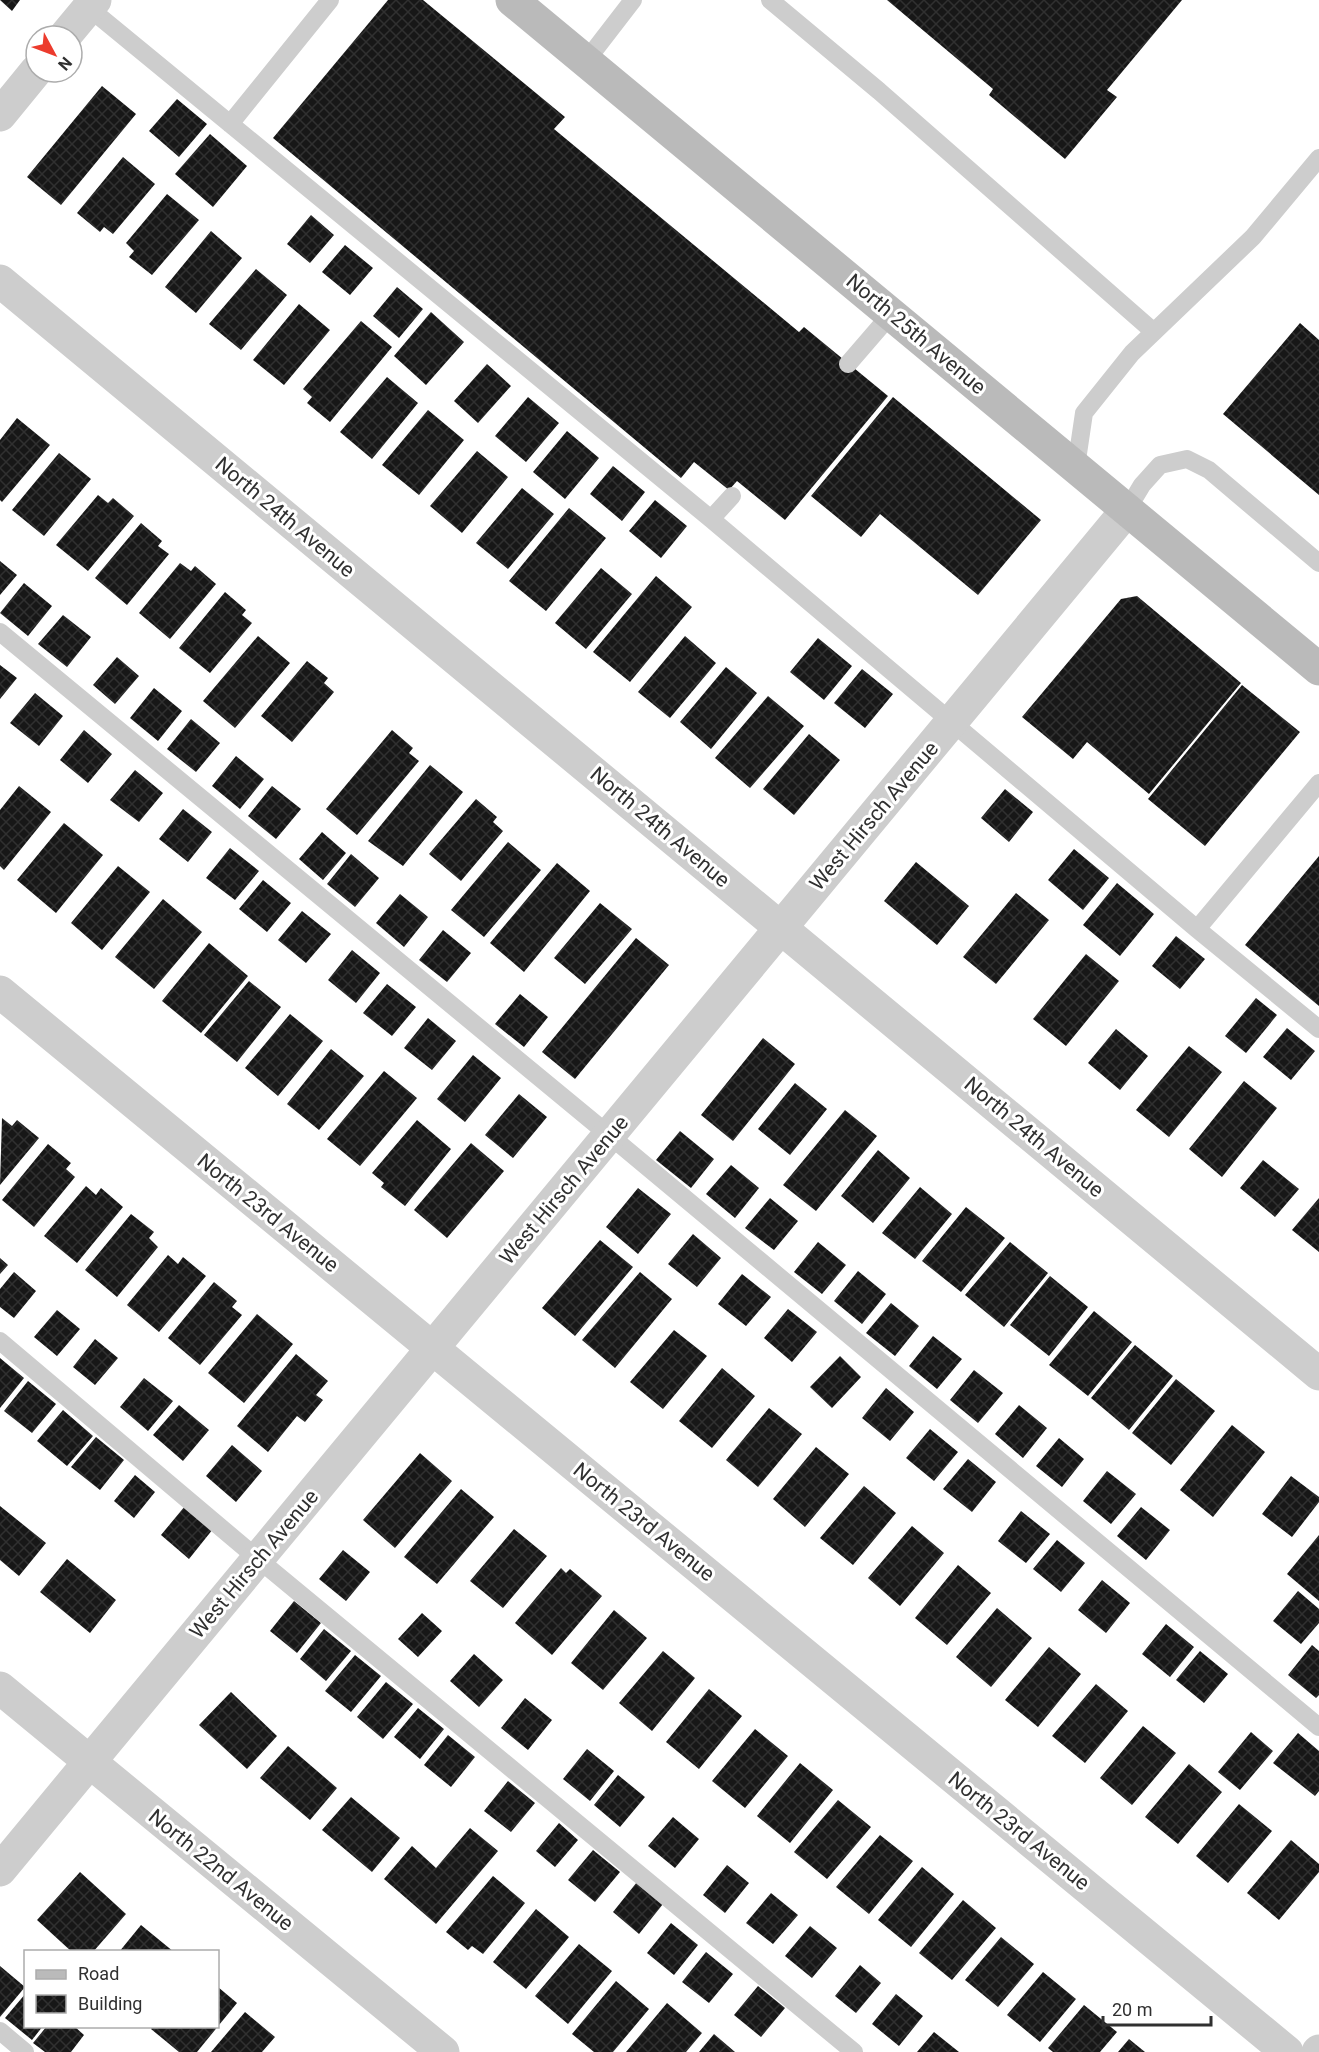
<svg xmlns="http://www.w3.org/2000/svg" width="1319" height="2052" viewBox="0 0 1319 2052" font-family="Roboto,sans-serif">
	<style>
		.building { fill: url(#building-cross-hatch) }
		.lines { fill: none; stroke-linecap: round; stroke-linejoin: round }
		.service { stroke: #cdcdcd; stroke-width: 18 }
		.minor { stroke: #cdcdcd; stroke-width: 33 }
		.secondary { stroke: #bababa; stroke-width: 33 }
		.labels { text-anchor: middle; dominant-baseline: central; stroke-width: 6; stroke-linejoin: round; paint-order: stroke }
		.street-label { font-size: 21px; fill: #303030; stroke: #fff }
	</style>
	<defs>
		<pattern id="building-cross-hatch" width="8" height="8" patternUnits="userSpaceOnUse" patternTransform="scale(1.5)"><rect width="8" height="8" fill="#171717"/><path d="M0 0l8 8M0 8l8-8" fill="none" stroke="#303030"/></pattern>
	</defs>
	<rect width="100%" height="100%" fill="#fff"/>
	<path class="building" d="M0 0H20L12 11Z
		M388 0H423L565 117 554 129 799 332 804 327 888 396 785 520 737 481 729 490 694 462 681 478 273 138Z
		M887 0H1182L1107 90 1117 97 1065 159 989 95 993 89Z
		M102 86 136 114 61 205 27 177Z
		M177 99 207 124 179 157 149 131Z
		M210 134 247 166 213 207 175 174Z
		M123 157 155 184 113 234 104 227 100 232 77 213Z
		M167 194 199 220 152 275 129 257 134 251 126 243Z
		M311 215 334 235 310 263 287 244Z
		M211 231 242 258 196 313 165 287Z
		M345 245 373 268 350 295 322 272Z
		M256 269 287 295 241 350 209 324Z
		M397 287 423 309 399 338 373 316Z
		M299 304 330 330 284 385 253 360Z
		M431 312 464 342 426 385 394 356Z
		M361 321 392 347 330 422 307 403 312 397 303 389Z
		M1300 323 1319 340V495L1223 414Z
		M487 364 511 386 478 423 454 401Z
		M387 377 418 403 372 459 340 432Z
		M528 397 559 423 526 462 495 436Z
		M893 397 1041 520 978 595 880 514 861 537 811 496Z
		M428 410 464 440 419 495 382 465Z
		M17 418 50 445 2 502 0 500V440Z
		M567 431 599 458 565 499 533 472Z
		M477 451 508 477 462 533 430 506Z
		M59 453 91 479 44 536 12 510Z
		M613 466 645 492 622 521 590 494Z
		M522 488 554 514 508 569 476 543Z
		M98 495 108 503 113 498 134 516 88 571 56 545Z
		M655 500 687 526 661 558 629 531Z
		M569 508 606 538 546 611 509 581Z
		M141 523 162 541 158 546 169 554 127 605 95 578Z
		M0 561 17 575 0 595Z
		M180 563 191 571 195 566 216 584 170 639 139 613Z
		M601 568 632 594 586 649 555 623Z
		M656 576 692 607 630 682 593 652Z
		M24 583 52 606 28 636 0 613Z
		M225 592 246 610 242 615 252 623 210 673 179 648Z
		M1137 596 1241 683 1149 794 1087 742 1073 759 1022 717 1121 599Z
		M63 615 91 637 67 667 38 644Z
		M258 636 290 663 235 728 203 701Z
		M685 636 716 663 670 718 638 692Z
		M818 638 852 666 824 700 790 672Z
		M117 657 139 676 115 704 93 685Z
		M307 661 328 678 324 683 334 692 292 742 261 716Z
		M0 665 17 678 0 699Z
		M726 667 757 693 711 749 680 722Z
		M862 669 893 694 865 728 834 703Z
		M1242 685 1300 732 1205 846 1148 799Z
		M154 688 182 711 158 741 130 718Z
		M35 693 63 716 39 746 10 723Z
		M768 696 804 726 750 788 715 758Z
		M191 719 220 743 196 772 167 749Z
		M84 730 112 754 88 783 60 760Z
		M392 730 413 748 409 753 419 761 357 835 326 809Z
		M809 734 840 760 794 815 763 789Z
		M236 756 264 779 240 809 212 786Z
		M430 765 463 792 403 866 368 841Z
		M135 770 163 793 139 822 110 800Z
		M19 786 51 812 4 870 0 866V810Z
		M272 786 301 809 276 839 248 816Z
		M1005 789 1033 812 1009 842 981 818Z
		M476 799 497 817 493 822 503 831 461 881 429 854Z
		M183 809 212 832 188 862 159 839Z
		M64 823 103 855 56 913 17 880Z
		M322 832 346 853 323 880 299 859Z
		M508 842 541 870 484 937 451 910Z
		M230 848 259 871 235 900 206 878Z
		M1074 849 1109 878 1083 910 1048 880Z
		M351 854 379 878 355 907 327 884Z
		M1319 856V1006L1245 945Z
		M916 862 969 906 937 945 884 901Z
		M557 863 590 891 524 972 490 943Z
		M118 866 150 892 102 950 71 923Z
		M263 880 291 903 267 932 239 909Z
		M1117 883 1154 914 1120 956 1083 925Z
		M1016 893 1049 920 996 984 963 957Z
		M400 894 428 917 404 947 376 923Z
		M163 899 202 932 154 989 115 957Z
		M600 903 632 929 585 984 554 958Z
		M302 911 331 934 306 963 278 940Z
		M443 930 471 953 447 982 419 960Z
		M1176 936 1205 959 1180 989 1152 966Z
		M636 938 669 965 575 1079 542 1052Z
		M209 943 248 976 201 1033 162 1001Z
		M352 950 380 973 356 1003 328 980Z
		M1086 954 1119 981 1066 1046 1033 1019Z
		M249 981 281 1007 237 1062 204 1035Z
		M387 984 416 1007 392 1036 363 1013Z
		M520 994 548 1017 524 1047 495 1024Z
		M1256 998 1277 1015 1246 1053 1225 1036Z
		M290 1014 323 1041 278 1096 245 1068Z
		M428 1018 456 1041 432 1070 404 1048Z
		M1287 1028 1315 1051 1291 1080 1263 1057Z
		M1116 1029 1148 1056 1120 1090 1088 1063Z
		M763 1038 795 1064 733 1141 701 1115Z
		M1189 1046 1222 1072 1169 1137 1136 1110Z
		M331 1049 364 1076 319 1130 287 1104Z
		M473 1055 501 1078 465 1122 437 1099Z
		M384 1071 417 1098 360 1166 327 1139Z
		M1244 1081 1277 1108 1222 1177 1189 1149Z
		M795 1083 827 1109 790 1155 758 1129Z
		M519 1094 547 1117 513 1158 485 1135Z
		M845 1110 877 1136 816 1211 783 1185Z
		M2 1118 12 1126 17 1120 39 1138 0 1185Z
		M417 1120 451 1149 405 1206 381 1187 384 1183 372 1173Z
		M680 1131 714 1159 691 1188 656 1160Z
		M471 1143 504 1171 447 1238 414 1210Z
		M48 1144 71 1163 66 1169 75 1177 34 1227 2 1200Z
		M878 1150 910 1178 873 1223 841 1196Z
		M1263 1160 1299 1189 1275 1217 1240 1188Z
		M731 1165 759 1188 735 1218 706 1194Z
		M86 1186 96 1195 101 1188 123 1207 77 1263 44 1236Z
		M920 1187 952 1214 915 1259 882 1233Z
		M638 1188 671 1214 638 1254 606 1227Z
		M770 1198 798 1221 774 1250 745 1228Z
		M1319 1198V1252L1292 1230Z
		M966 1207 1005 1238 961 1292 922 1261Z
		M131 1214 154 1232 149 1238 158 1247 117 1297 85 1270Z
		M693 1234 721 1258 697 1287 668 1264Z
		M600 1240 633 1267 575 1336 542 1308Z
		M818 1242 846 1265 822 1294 794 1272Z
		M1010 1242 1048 1273 1004 1327 965 1295Z
		M168 1255 178 1264 183 1257 206 1276 159 1332 127 1305Z
		M0 1258 8 1265 0 1274Z
		M858 1271 886 1294 862 1324 834 1301Z
		M14 1272 36 1291 14 1318 0 1307V1289Z
		M640 1272 672 1299 615 1368 582 1340Z
		M742 1274 771 1297 746 1326 718 1304Z
		M1050 1276 1088 1307 1049 1356 1010 1325Z
		M214 1282 237 1301 232 1307 242 1315 200 1365 168 1338Z
		M891 1303 919 1326 895 1356 866 1333Z
		M788 1309 817 1332 792 1362 764 1338Z
		M57 1310 80 1329 57 1356 34 1337Z
		M1094 1311 1132 1342 1088 1396 1049 1365Z
		M257 1314 293 1344 244 1403 208 1373Z
		M674 1330 707 1356 663 1409 630 1382Z
		M933 1336 962 1359 937 1389 909 1366Z
		M95 1339 118 1358 95 1385 73 1367Z
		M1135 1345 1173 1376 1129 1430 1091 1398Z
		M296 1354 328 1381 316 1395 323 1400 305 1422 297 1416 268 1452 237 1426Z
		M840 1356 861 1377 832 1408 810 1387Z
		M0 1358 24 1378 0 1408Z
		M722 1368 755 1396 712 1448 679 1421Z
		M974 1370 1003 1393 978 1423 950 1400Z
		M144 1378 173 1401 148 1431 120 1407Z
		M1176 1379 1215 1411 1171 1465 1132 1433Z
		M28 1381 56 1404 32 1433 4 1411Z
		M886 1388 914 1412 890 1441 862 1418Z
		M179 1405 209 1430 183 1461 153 1435Z
		M1019 1405 1047 1428 1023 1458 995 1434Z
		M769 1408 802 1434 758 1487 726 1460Z
		M63 1410 93 1436 67 1466 37 1441Z
		M1232 1425 1265 1452 1213 1517 1180 1490Z
		M930 1429 958 1452 934 1481 906 1458Z
		M96 1437 124 1460 100 1490 71 1467Z
		M1059 1438 1084 1459 1062 1487 1036 1466Z
		M232 1445 262 1471 236 1502 206 1476Z
		M816 1447 849 1474 805 1527 773 1499Z
		M420 1453 452 1481 395 1548 363 1520Z
		M968 1459 996 1482 972 1512 943 1489Z
		M1107 1471 1136 1494 1111 1524 1083 1501Z
		M135 1475 155 1492 134 1518 114 1501Z
		M1291 1476 1319 1497V1502L1292 1537 1262 1514Z
		M864 1486 896 1513 853 1565 820 1538Z
		M461 1489 494 1517 437 1584 404 1557Z
		M0 1506 46 1543 19 1576 0 1560Z
		M185 1506 213 1529 189 1559 161 1535Z
		M1141 1507 1170 1530 1146 1560 1117 1536Z
		M1021 1511 1050 1534 1026 1563 998 1541Z
		M912 1526 944 1553 900 1606 868 1578Z
		M514 1529 547 1556 503 1608 470 1581Z
		M1319 1535V1601L1287 1574Z
		M1057 1540 1085 1563 1061 1592 1033 1569Z
		M343 1550 370 1572 346 1601 319 1579Z
		M67 1559 116 1600 90 1633 40 1592Z
		M958 1565 991 1593 947 1645 915 1618Z
		M561 1568 566 1573 570 1569 602 1596 552 1655 515 1623Z
		M1102 1580 1130 1603 1106 1633 1078 1610Z
		M1298 1591 1319 1609V1623L1301 1644 1273 1621Z
		M294 1601 321 1623 297 1653 270 1631Z
		M997 1608 1032 1638 991 1687 956 1657Z
		M614 1610 647 1638 603 1690 571 1663Z
		M422 1613 442 1631 418 1657 398 1639Z
		M1166 1624 1194 1647 1170 1677 1142 1654Z
		M324 1629 351 1651 326 1681 300 1659Z
		M1312 1645 1319 1651V1695L1316 1698 1288 1675Z
		M1049 1647 1081 1674 1038 1727 1005 1700Z
		M663 1651 695 1678 652 1731 619 1703Z
		M1200 1651 1228 1674 1204 1703 1176 1680Z
		M474 1654 503 1680 479 1707 450 1681Z
		M355 1655 381 1676 351 1712 325 1691Z
		M386 1682 413 1704 383 1739 357 1717Z
		M1096 1684 1128 1711 1085 1763 1052 1736Z
		M709 1689 742 1716 699 1769 666 1742Z
		M231 1692 277 1736 247 1769 199 1725Z
		M525 1698 552 1720 528 1750 501 1728Z
		M418 1708 444 1729 420 1759 394 1737Z
		M1143 1726 1176 1753 1132 1805 1100 1778Z
		M755 1729 788 1756 745 1808 712 1781Z
		M1251 1732 1273 1751 1240 1790 1218 1772Z
		M1298 1733 1319 1751V1791L1315 1796 1273 1763Z
		M448 1735 475 1757 451 1787 424 1765Z
		M288 1746 337 1788 310 1820 260 1778Z
		M587 1749 614 1771 590 1801 563 1779Z
		M800 1763 833 1790 790 1843 757 1816Z
		M1189 1764 1222 1792 1178 1844 1145 1817Z
		M618 1775 645 1797 620 1827 594 1805Z
		M508 1781 535 1803 511 1832 484 1811Z
		M351 1797 400 1838 372 1872 322 1830Z
		M838 1800 871 1827 827 1879 794 1852Z
		M1239 1804 1272 1831 1228 1883 1196 1856Z
		M673 1817 699 1839 675 1868 648 1846Z
		M559 1823 578 1840 555 1867 536 1851Z
		M470 1828 498 1851 436 1924 384 1879 412 1846 436 1868Z
		M880 1835 913 1861 869 1914 836 1887Z
		M1291 1840 1319 1864V1872L1279 1920 1247 1893Z
		M593 1850 620 1872 595 1902 568 1880Z
		M727 1865 749 1883 725 1913 703 1895Z
		M922 1867 954 1894 911 1947 878 1920Z
		M80 1872 126 1914 93 1952H72L37 1920Z
		M493 1876 525 1903 483 1954 472 1946 468 1950 446 1932Z
		M637 1882 663 1904 639 1934 613 1912Z
		M771 1893 798 1915 773 1944 746 1923Z
		M963 1900 996 1928 952 1980 919 1953Z
		M536 1909 569 1937 526 1989 493 1962Z
		M671 1923 698 1945 674 1975 647 1953Z
		M141 1925 174 1952H119Z
		M810 1926 837 1948 812 1978 785 1956Z
		M1001 1937 1034 1964 998 2007 965 1980Z
		M579 1944 612 1971 568 2024 535 1996Z
		M706 1952 733 1974 709 2003 682 1982Z
		M860 1965 881 1983 856 2013 835 1996Z
		M0 1966 25 1987 0 2017Z
		M1043 1972 1076 1999 1040 2042 1007 2015Z
		M616 1981 649 2009 613 2052H594L572 2034Z
		M758 1986 785 2008 761 2037 734 2015Z
		M218 1987 237 2003 197 2052H179L151 2029 153 2026H218Z
		M26 1993V2026H43L32 2040 5 2018Z
		M896 1994 923 2016 899 2046 872 2024Z
		M667 2003 702 2033 686 2052H626Z
		M1084 2005 1117 2032 1100 2052H1053L1048 2048Z
		M245 2012 275 2037 262 2052H211Z
		M47 2026H74L84 2035 71 2052H45L33 2043Z
		M934 2032 959 2052H917Z
		M714 2034 735 2052H699Z
		M1129 2039 1145 2052H1118Z"/>
	<g class="lines">
		<path class="service" d="M770 0 879 91 1154 332
			M83 3 711 519 1197 929 1319 1029
			M586 61 633 0
			M230 124 330 0
			M848 364 892 313
			M1076 467 1084 413 1132 353 1253 237 1319 158
			M1127 510 1142 485 1160 465 1187 459 1209 470 1319 563
			M711 519 732 496
			M0 632 609 1135 1319 1727
			M1197 929 1319 783
			M0 1341 258 1559 854 2052
			M0 2031 25 2052"/>
		<path class="minor" d="M65 36 95 0
			M0 115 36 71
			M0 281 1319 1374
			M0 992 1287 2052
			M0 1688 443 2052
			M0 1870 1127 510
			M1318 2052 1319 2051"/>
		<path class="secondary" d="M512 0 1319 669"/>
	</g>
	<g class="labels">
		<g class="street-label">
			<text transform="translate(916 334) rotate(40)">North 25th Avenue</text>
			<text transform="translate(285 517) rotate(40)">North 24th Avenue</text>
			<text transform="translate(874 816) rotate(-50)">West Hirsch Avenue</text>
			<text transform="translate(660 827) rotate(40)">North 24th Avenue</text>
			<text transform="translate(1034 1137) rotate(40)">North 24th Avenue</text>
			<text transform="translate(564 1190) rotate(-50)">West Hirsch Avenue</text>
			<text transform="translate(268 1213) rotate(39)">North 23rd Avenue</text>
			<text transform="translate(644 1522) rotate(39)">North 23rd Avenue</text>
			<text transform="translate(254 1564) rotate(-50)">West Hirsch Avenue</text>
			<text transform="translate(1019 1831) rotate(39)">North 23rd Avenue</text>
			<text transform="translate(221 1870) rotate(39)">North 22nd Avenue</text>
		</g>
	</g>
	<rect x="24" y="1950" width="195" height="78" fill="#ffffff" stroke="#acacac" stroke-width="1.5"/>
	<rect x="36" y="1970" width="30" height="9" fill="#bababa" stroke="#acacac" stroke-width="1.5"/>
	<text x="78" y="1980" font-size="18" fill="#303030">Road</text>
	<rect x="36" y="1995" width="30" height="18" fill="url(#building-cross-hatch)" stroke="#acacac" stroke-width="1.5"/>
	<text x="78" y="2010" font-size="18" fill="#303030">Building</text>
	<g transform="translate(54 54) rotate(131)"><circle r="28" fill="#ffffff" stroke="#acacac" stroke-width="1.5"/>
	<path d="M0-4.5L10 22L0 15L-10 22Z" fill="#ec3b2d"/>
	<text y="-9" font-size="16" font-weight="bold" text-anchor="middle" fill="#303030">N</text>
	</g>
	<path d="M1103 2016v9h108v-9" fill="none" stroke="#303030" stroke-width="3"/>
	<text x="1112" y="2016" font-size="18" fill="#303030" stroke="#ffffff" stroke-width="4.5" paint-order="stroke">20 m</text>
</svg>
